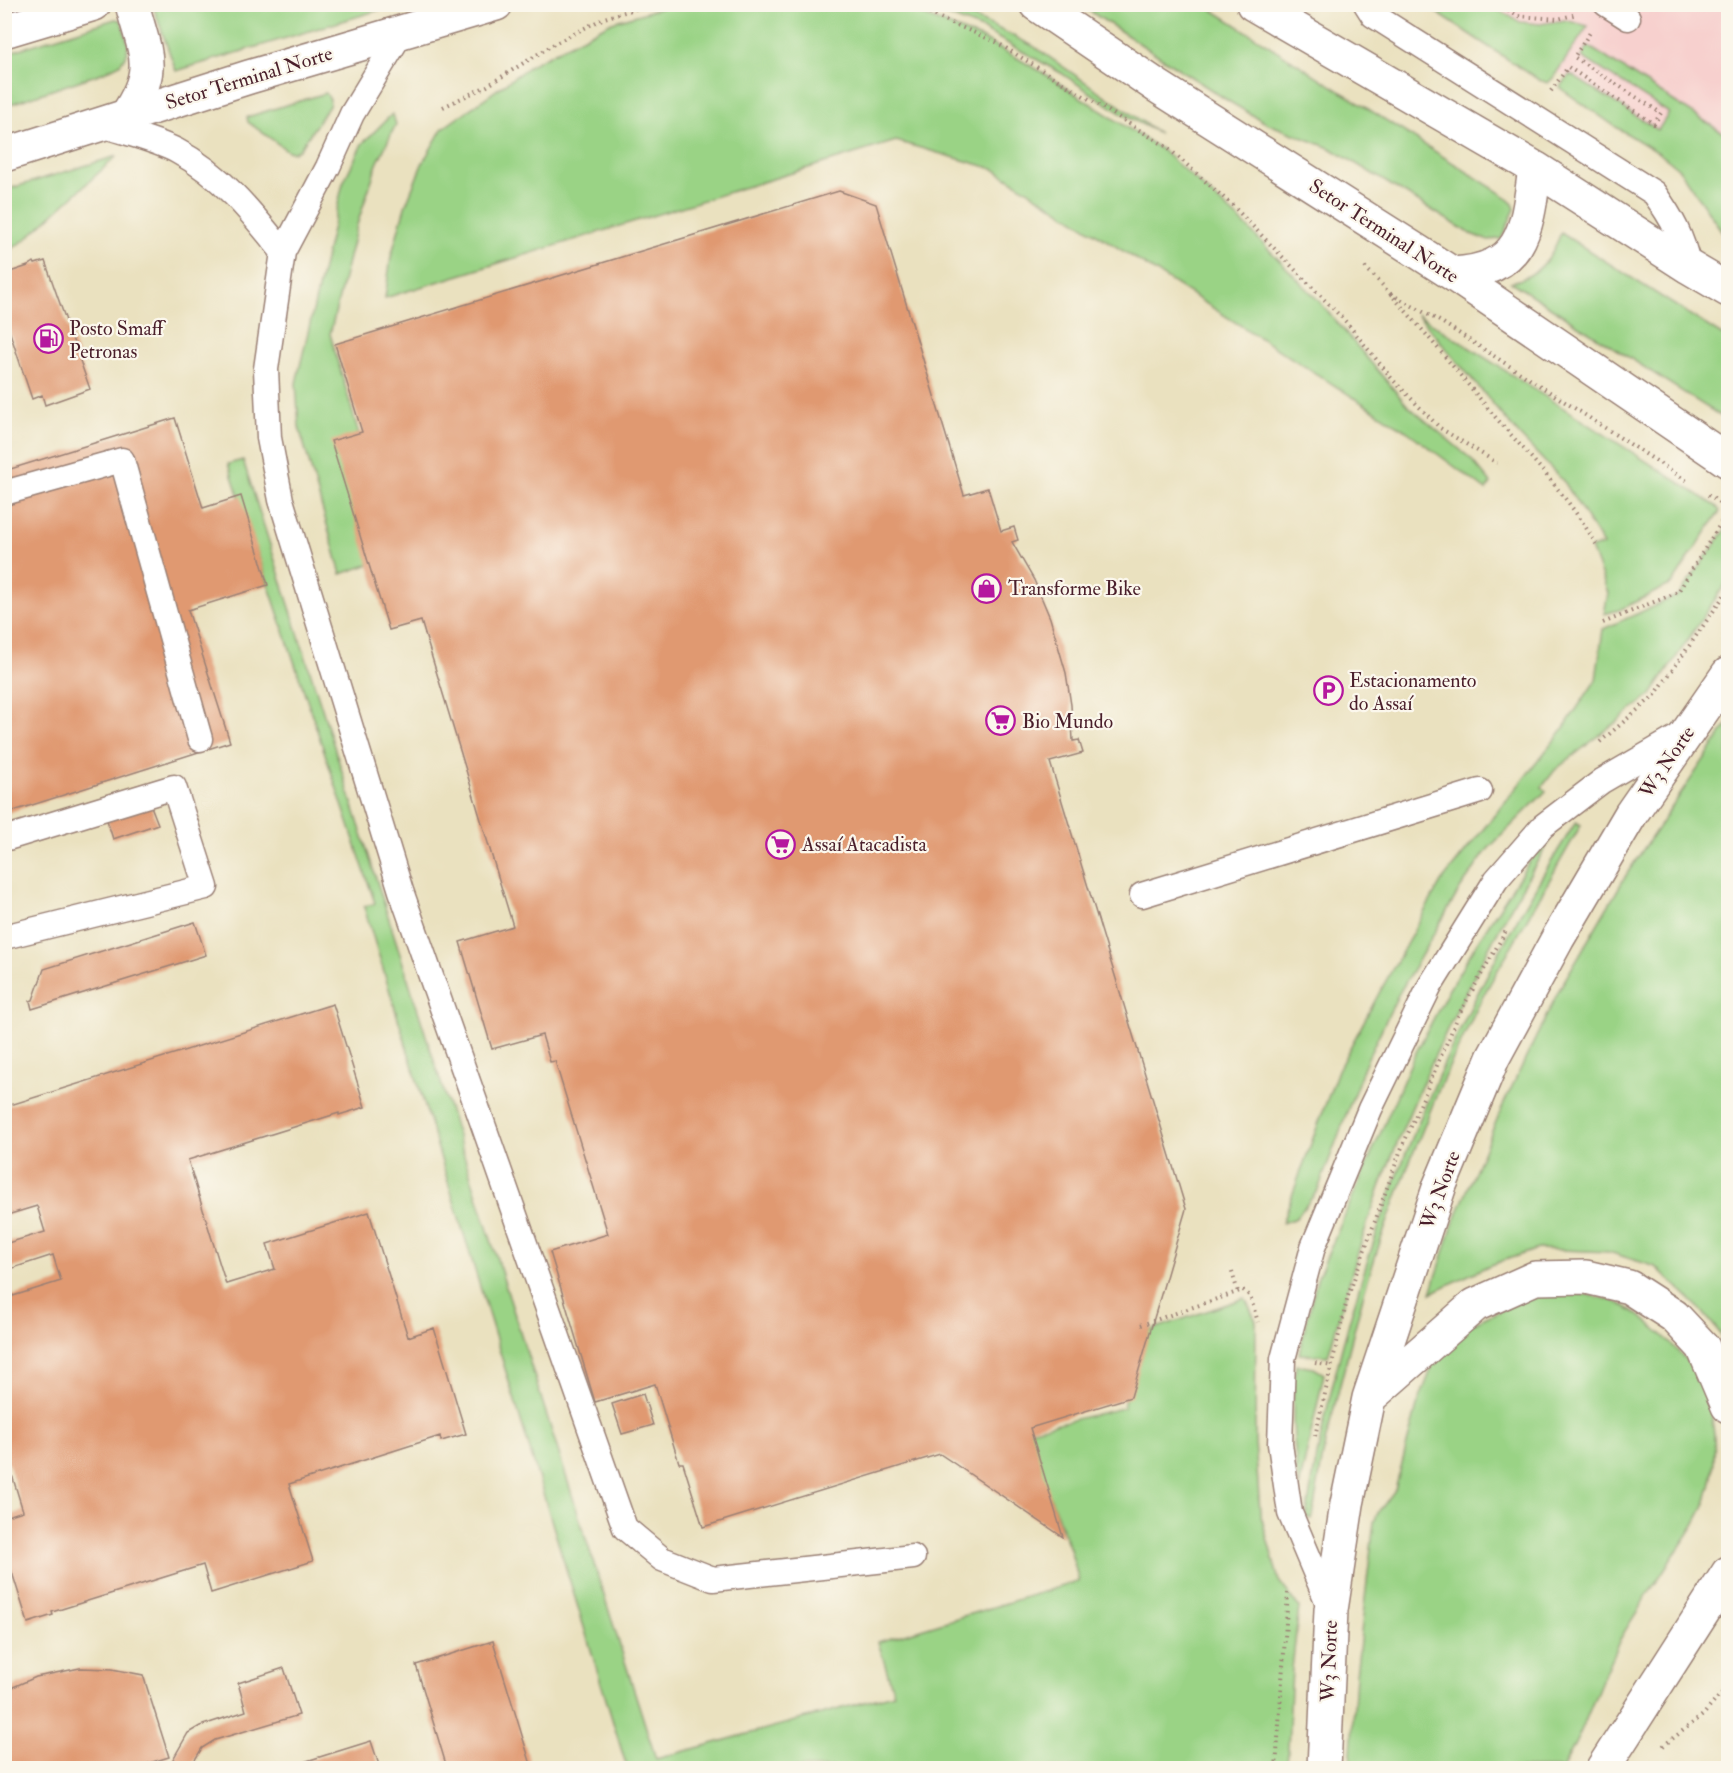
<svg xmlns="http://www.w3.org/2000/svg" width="1733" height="1773" viewBox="0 0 1733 1773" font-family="'IM FELL Double Pica',serif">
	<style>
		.built { fill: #f7d0ce }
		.green { fill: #9ad385; stroke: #727958; stroke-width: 1.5 }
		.building { fill: #e09971 }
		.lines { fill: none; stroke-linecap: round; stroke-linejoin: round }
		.service-casing { stroke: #9a8075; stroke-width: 27 }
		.minor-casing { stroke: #9a8075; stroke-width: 36 }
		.primary-casing { stroke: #9a8075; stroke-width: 36 }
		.path { stroke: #9a8075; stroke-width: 4; stroke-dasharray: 1.5 4.5; stroke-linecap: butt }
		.service { stroke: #fff; stroke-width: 24 }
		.minor { stroke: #fff; stroke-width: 33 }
		.primary { stroke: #fff; stroke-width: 33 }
		.labels { text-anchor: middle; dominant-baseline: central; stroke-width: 4.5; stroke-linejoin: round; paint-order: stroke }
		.street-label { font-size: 20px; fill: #4a1f2b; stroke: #fbf7ec }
		.poi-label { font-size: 20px; fill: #4a1f2b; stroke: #fbf7ec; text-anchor: start }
	</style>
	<rect width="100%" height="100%" fill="#fbf7ec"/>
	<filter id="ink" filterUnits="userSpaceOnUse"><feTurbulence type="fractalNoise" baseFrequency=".0167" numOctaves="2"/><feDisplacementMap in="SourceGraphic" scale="12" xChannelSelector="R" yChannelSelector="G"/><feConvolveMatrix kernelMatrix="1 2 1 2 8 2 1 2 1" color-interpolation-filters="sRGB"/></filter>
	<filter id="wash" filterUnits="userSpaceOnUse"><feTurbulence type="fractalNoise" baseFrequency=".008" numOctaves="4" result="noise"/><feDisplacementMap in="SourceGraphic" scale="24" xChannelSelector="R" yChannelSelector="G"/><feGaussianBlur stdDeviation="1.35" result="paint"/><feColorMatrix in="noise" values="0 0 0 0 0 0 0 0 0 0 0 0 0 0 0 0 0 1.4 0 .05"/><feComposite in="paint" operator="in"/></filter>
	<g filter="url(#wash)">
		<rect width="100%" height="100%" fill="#eae1bf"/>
		<path class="built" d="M1449 5H1728V186L1558 72Z"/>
		<path class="green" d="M170 5V4L396 5 176 71 154 9Z
			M671 5H889L915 12 983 39 1040 71 1162 150 1244 224 1319 301 1407 405 1470 458 1491 483 1486 490 1408 432 994 169 896 141 385 298 391 257 405 207 422 164 442 129 534 63 612 22Z
			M920 5H943L953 8 993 26 1033 46 1159 133 1122 114 1061 73 982 29Z
			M1080 5H1205L1502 194 1513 204 1515 209 1501 239 1486 240 1471 234 1332 149 1266 123 1230 102Z
			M1425 5H1490L1520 22 1540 24 1565 20 1588 26 1553 78 1548 83 1539 80Z
			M115 19 121 20 128 43 127 54 120 64 102 73 5 106 4 54Z
			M1588 46 1728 136V240L1678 168 1659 153 1616 127 1560 88 1570 74 1658 130 1669 113 1582 57Z
			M326 93 330 100 329 106 299 150 293 152 288 151 248 122 247 117Z
			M392 114 396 124 377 164 357 225 330 334 394 556 341 574 299 427 296 383 343 183 362 144Z
			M117 156 25 240 5 253V190Z
			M1561 233 1728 339V421L1511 282C1540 276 1551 258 1561 233Z
			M1417 314 1716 506 1720 511 1672 584 1619 610 1604 614 1608 593 1591 548 1603 545 1565 483 1520 436Z
			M243 460 656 1759 894 1694 878 1642 1079 1581 1070 1549 1025 1431 1123 1408 1139 1334 1245 1298 1256 1321 1255 1442 1260 1512 1279 1581 1299 1607 1292 1669 1287 1768H627L364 907 375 903 228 464Z
			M1728 526V580L1651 695 1555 770 1542 787 1546 791 1488 849 1460 889 1398 995 1365 1064 1318 1190 1296 1218 1282 1223 1338 1070 1377 997 1441 882 1561 732 1596 680 1603 629 1679 595Z
			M1728 724V1348L1720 1333 1701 1310 1656 1267 1609 1252 1538 1249 1490 1265 1431 1293 1453 1224 1503 1105 1560 988 1628 872Z
			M1576 822 1581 825 1483 996 1441 1084 1410 1161 1380 1242 1364 1292 1325 1443 1312 1519 1306 1517C1346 1269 1440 1033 1576 822Z
			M1550 840C1477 961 1414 1088 1368 1221 1353 1266 1341 1311 1328 1356L1299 1354 1317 1279 1413 1058 1449 989 1480 938 1529 862Z
			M1572 1293C1589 1295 1605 1297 1620 1304 1634 1310 1646 1321 1657 1330 1672 1344 1685 1357 1696 1374 1717 1407 1719 1461 1707 1497 1698 1524 1683 1541 1668 1564 1653 1587 1636 1612 1622 1636 1599 1679 1587 1727 1562 1768H1350L1356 1675 1374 1522 1378 1513 1395 1490 1417 1406 1437 1354 1465 1327 1531 1296Z
			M1296 1365 1314 1368 1324 1374 1299 1488C1294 1447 1290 1407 1296 1365Z"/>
		<g id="blocks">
			<path class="building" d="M839 191 876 204 964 495 988 488 1001 531 1014 527 1018 540 1012 542 1034 580 1050 618 1066 673 1071 705 1073 741 1079 740 1083 753 1050 762 1186 1209 1131 1397 1030 1428 1063 1537 940 1454 703 1527 683 1463H679L655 1384 595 1402 550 1252 608 1234 555 1061 550 1062 542 1035 492 1049 460 942 513 926 421 621 389 630 331 441 362 432 335 344Z
				M45 261 90 389 45 405 42 395 32 399 4 315V274L28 266 34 262 35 264Z
				M175 418 203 508 241 496 268 585 188 610 230 742 4 814V471Z
				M151 806 158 824 113 839 107 820Z
				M195 922 206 955 32 1009 30 1001 33 1000 44 969Z
				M333 1004 365 1107 339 1115V1113L188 1160 211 1236 226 1284 275 1269 267 1244 369 1212 408 1337 434 1328 466 1434 441 1441 440 1436 289 1484 313 1561 211 1593 203 1565 52 1612 53 1615 28 1623 4 1547V1517L23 1511 8 1462 4 1463V1271L13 1296 61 1281 53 1255 4 1271V1244L45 1232 37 1206 4 1216V1107Z
				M643 1394 653 1425 622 1434 612 1404Z
				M493 1641 532 1768H447L416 1665Z
				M80 1668 112 1669 143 1675 169 1757 133 1768H4V1691L36 1677Z
				M284 1668 299 1715 215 1740 202 1748 190 1768H168L188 1733 200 1726 246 1711 238 1683Z
				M371 1741 380 1768H284L297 1764Z"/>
		</g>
	</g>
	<g filter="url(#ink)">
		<use href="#blocks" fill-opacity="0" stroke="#9a8075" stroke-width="1.5"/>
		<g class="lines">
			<defs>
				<path id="service" d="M1366 4 1373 15 1654 193C1672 218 1682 236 1689 267
					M1606 4 1628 18
					M401 33 352 114 328 167 283 252 266 369 269 438 281 500 401 891 625 1528 662 1559 713 1579 913 1557
					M99 124C123 132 156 140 177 151 222 175 252 213 283 252
					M4 493 122 460 200 739
					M4 839 174 787 206 887 4 937
					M1142 895 1480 791
					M1331 1610 1290 1513 1280 1444 1283 1359 1313 1247 1370 1109 1430 986 1496 880 1543 826 1602 781 1683 734"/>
				<path id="minor" d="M127 115C158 68 145 54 132 4"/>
				<path id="primary" d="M1036 4 1157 86 1453 274 1728 461
					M1253 4 1535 168 1689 267 1728 290
					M4 31 94 4
					M4 155 249 77 496 4
					M1453 274C1525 270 1527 228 1535 168
					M1370 1397 1475 1305 1535 1278 1586 1277 1629 1287 1674 1316 1703 1347 1728 1406
					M1324 1768 1331 1610 1347 1504 1369 1398 1440 1185 1493 1058 1558 938 1631 814 1728 674
					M1603 1768 1728 1573"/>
			</defs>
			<use href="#service" class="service-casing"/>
			<use href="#minor" class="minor-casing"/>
			<use href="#primary" class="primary-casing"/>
			<path class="path" d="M901 4 921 10 996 42 1167 147 1232 205 1347 323 1393 380 1440 428 1497 463
				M1498 4 1518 16 1558 19 1577 14
				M1551 91 1568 67 1654 124 1661 113 1574 57 1591 31
				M443 107 487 86 554 44 604 18 652 4
				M1365 267C1410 313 1450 363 1491 412 1528 455 1567 494 1596 544
				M1391 294 1443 323 1687 481
				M1708 495 1718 501 1728 514
				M1603 623 1678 592 1727 513
				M1600 742 1655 695 1728 590
				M1232 1272 1238 1292
				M1141 1325 1243 1290 1250 1296 1258 1322
				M1315 1363 1332 1366
				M1315 1436 1348 1296 1400 1152 1459 1014 1507 929
				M1663 1746 1703 1715 1728 1686
				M1276 1768 1288 1593"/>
			<use href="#service" class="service"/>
			<use href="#minor" class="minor"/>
			<use href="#primary" class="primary"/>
		</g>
	</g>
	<defs>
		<symbol id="fuel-ring" viewBox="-11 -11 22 22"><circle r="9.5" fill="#fbf7ec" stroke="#b5179e" stroke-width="1.5"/><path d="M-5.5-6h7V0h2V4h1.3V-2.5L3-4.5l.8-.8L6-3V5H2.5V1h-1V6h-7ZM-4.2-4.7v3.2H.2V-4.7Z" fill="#b5179e"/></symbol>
		<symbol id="shop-ring" viewBox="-11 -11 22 22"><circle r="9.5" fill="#fbf7ec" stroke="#b5179e" stroke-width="1.5"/><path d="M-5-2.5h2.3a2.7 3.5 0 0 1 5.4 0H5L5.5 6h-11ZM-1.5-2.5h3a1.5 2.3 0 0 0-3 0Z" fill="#b5179e"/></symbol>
		<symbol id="parking-ring" viewBox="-11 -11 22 22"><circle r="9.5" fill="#fbf7ec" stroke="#b5179e" stroke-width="1.5"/><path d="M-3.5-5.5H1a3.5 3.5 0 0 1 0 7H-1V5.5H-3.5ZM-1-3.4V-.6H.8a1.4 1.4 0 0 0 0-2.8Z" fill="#b5179e"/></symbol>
		<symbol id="supermarket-ring" viewBox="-11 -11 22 22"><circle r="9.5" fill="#fbf7ec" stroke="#b5179e" stroke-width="1.5"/><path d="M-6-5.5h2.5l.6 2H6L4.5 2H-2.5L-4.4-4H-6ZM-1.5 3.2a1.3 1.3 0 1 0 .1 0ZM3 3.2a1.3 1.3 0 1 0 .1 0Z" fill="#b5179e"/></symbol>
	</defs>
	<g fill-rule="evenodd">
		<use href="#fuel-ring" x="32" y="322" width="33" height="33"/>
		<use href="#shop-ring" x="970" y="572" width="33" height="33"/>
		<use href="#parking-ring" x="1312" y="674" width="33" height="33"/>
		<use href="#supermarket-ring" x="984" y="704" width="33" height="33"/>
		<use href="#supermarket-ring" x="764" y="828" width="33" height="33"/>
	</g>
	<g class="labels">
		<g class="street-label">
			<text transform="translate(249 78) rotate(-17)">Setor Terminal Norte</text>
			<text transform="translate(1384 231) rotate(33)">Setor Terminal Norte</text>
			<text transform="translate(1667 762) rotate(-56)">W3 Norte</text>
			<text transform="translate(1440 1190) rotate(-70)">W3 Norte</text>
			<text transform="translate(1329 1661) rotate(-88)">W3 Norte</text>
		</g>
		<g class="poi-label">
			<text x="69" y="328">Posto Smaff<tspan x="69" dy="23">Petronas</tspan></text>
			<text x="1008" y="588">Transforme Bike</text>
			<text x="1349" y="680">Estacionamento<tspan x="1349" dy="23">do Assaí</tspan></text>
			<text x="1022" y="721">Bio Mundo</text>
			<text x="802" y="844">Assaí Atacadista</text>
		</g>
	</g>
	<rect width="1733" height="1773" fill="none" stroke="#fbf7ec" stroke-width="24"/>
</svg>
